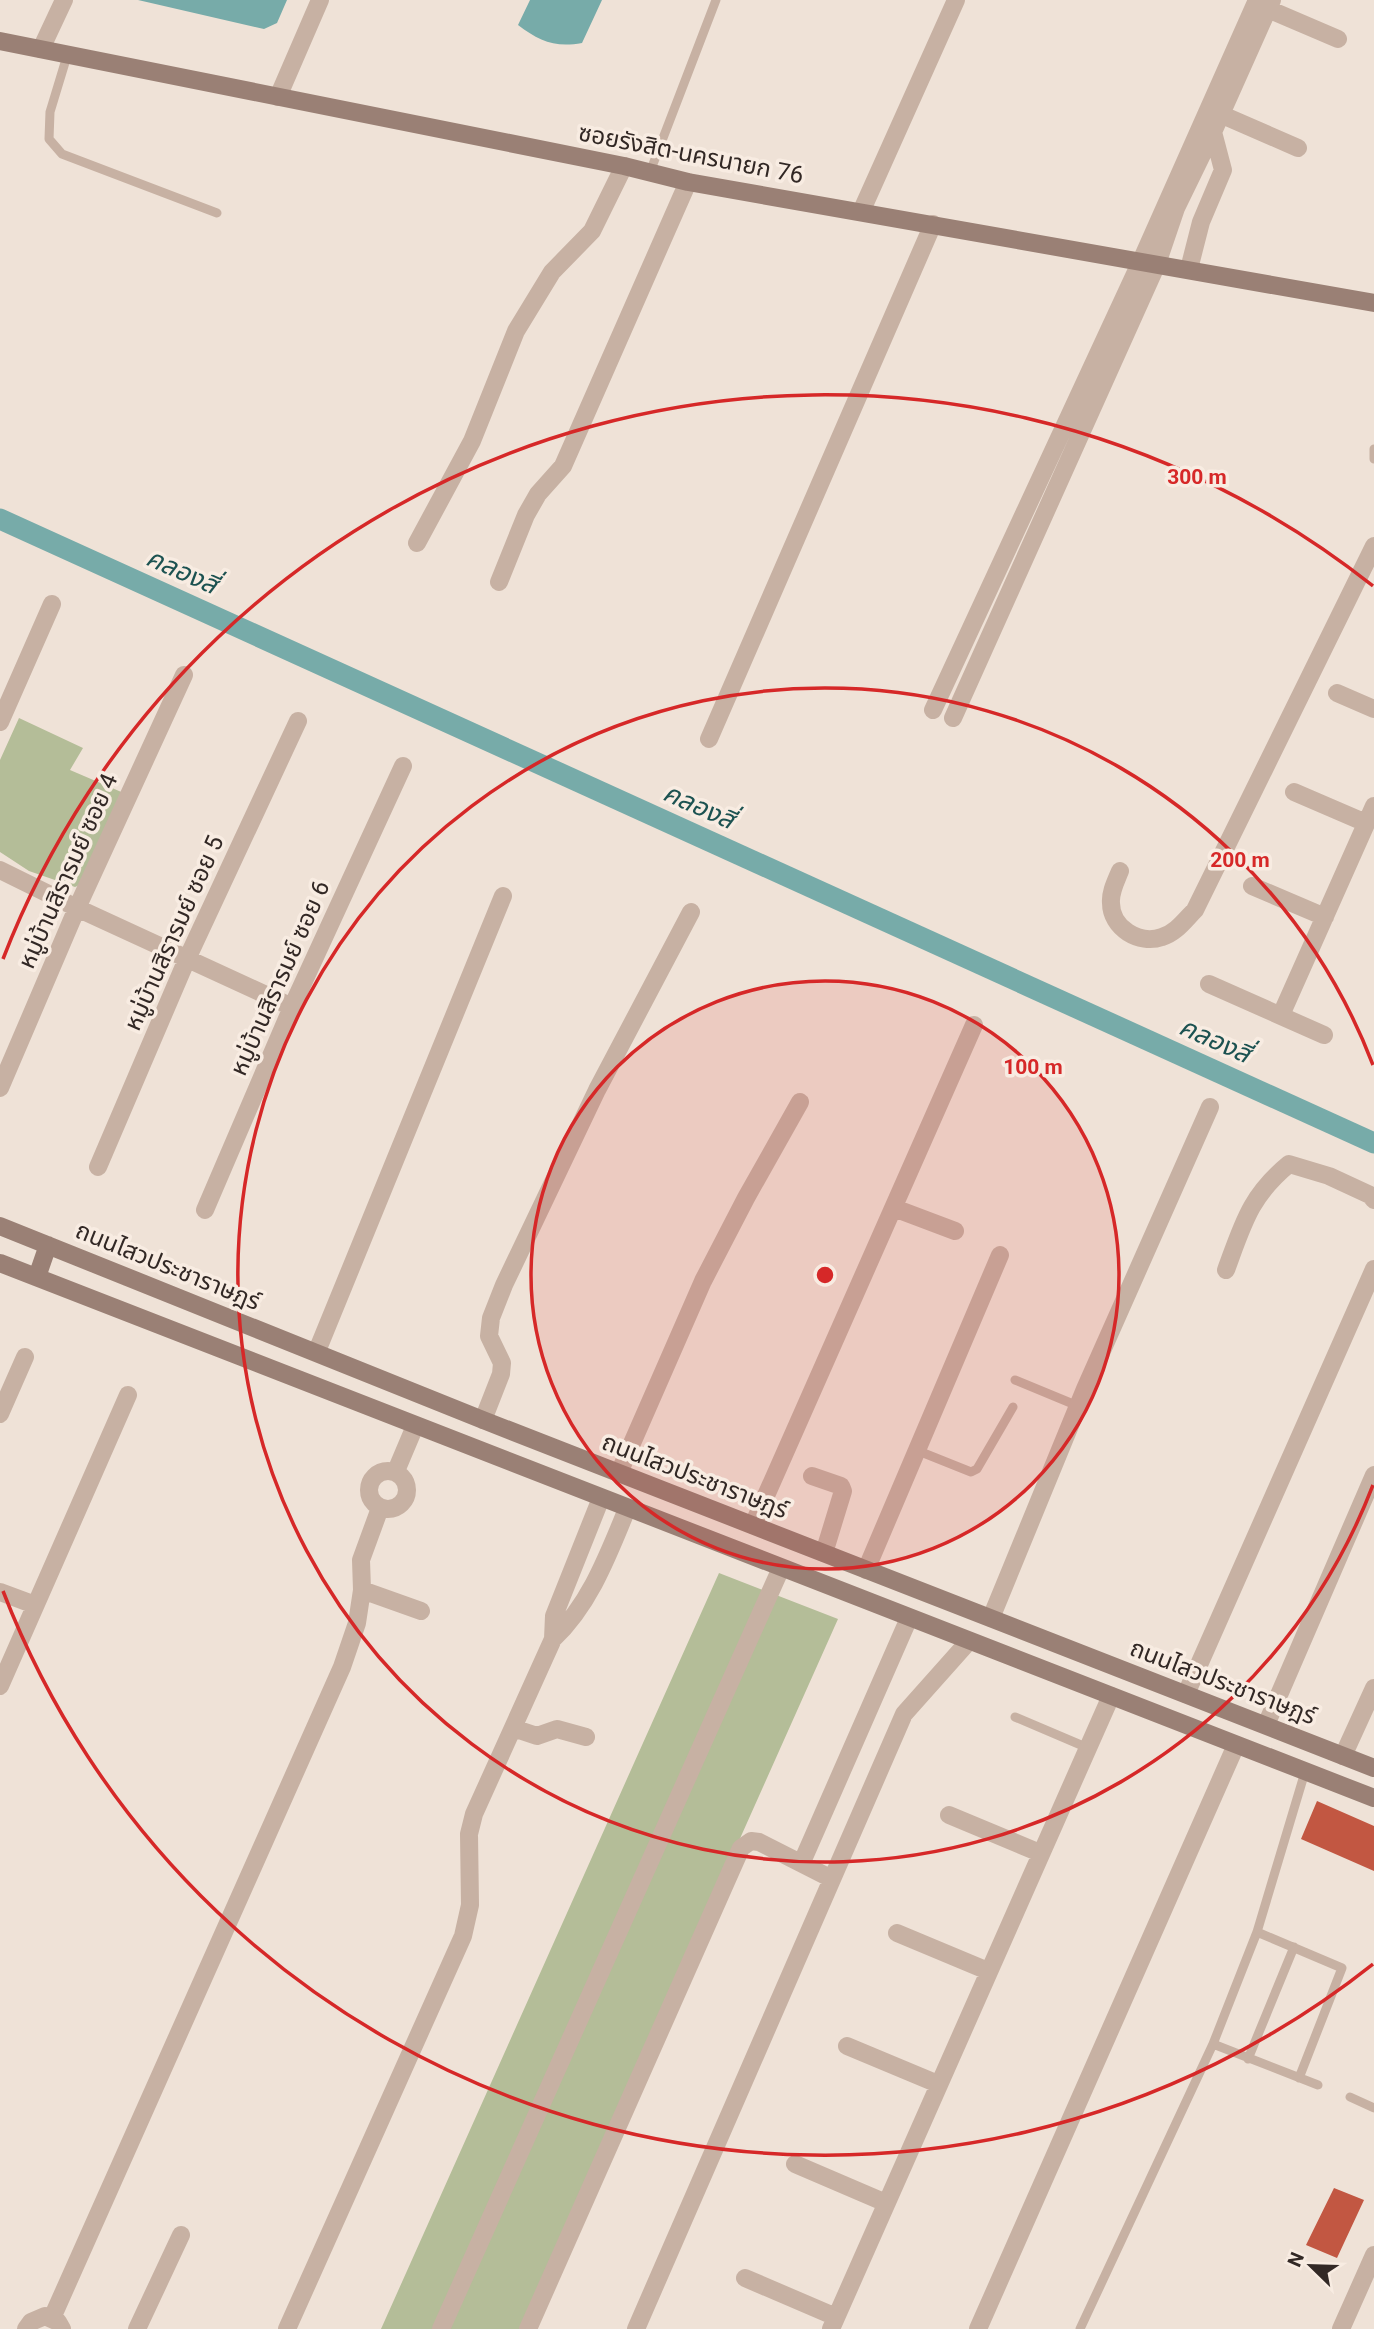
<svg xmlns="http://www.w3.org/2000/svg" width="1374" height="2329" viewBox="0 0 1374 2329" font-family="Roboto,'Noto Sans Thai',sans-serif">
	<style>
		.green { fill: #b4bd98 }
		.water { fill: #77aba9 }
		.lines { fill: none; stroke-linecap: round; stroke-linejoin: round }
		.canal { stroke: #77aba9; stroke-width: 21 }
		.building { fill: #c25742 }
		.lane { stroke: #c7b1a3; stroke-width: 9 }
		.street { stroke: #c7b1a3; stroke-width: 18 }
		.secondary { stroke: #9a8075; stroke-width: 18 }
		.ring { fill: none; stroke: #d62828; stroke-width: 3.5 }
		.labels { text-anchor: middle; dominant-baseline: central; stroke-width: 7; stroke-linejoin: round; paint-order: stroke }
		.street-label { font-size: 24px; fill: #322825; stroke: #f8ece2 }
		.water-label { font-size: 26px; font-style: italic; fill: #1c5251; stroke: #f8ece2 }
		.centre { fill: #d62828; stroke: #f8ece2; stroke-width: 3.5 }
		.ring-label { font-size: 21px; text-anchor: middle; font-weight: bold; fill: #d62828; stroke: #f8ece2; stroke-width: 7; stroke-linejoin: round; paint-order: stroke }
	</style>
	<rect width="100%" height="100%" fill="#efe2d7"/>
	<path class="green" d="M19 718 83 748 70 770 126 794 91 880 75 887 29 871 0 852V760Z
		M719 1573 838 1619 521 2329H381Z"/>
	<path class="water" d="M138 0H287L277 23 264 29Z
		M530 0H602L582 43C555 48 539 41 518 25Z"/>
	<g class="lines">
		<path class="canal" d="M0 519 1374 1143"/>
	</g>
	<path class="building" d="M1317 1801 1374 1826V1871L1301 1839Z
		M1334 2188 1364 2200 1337 2258 1306 2245Z"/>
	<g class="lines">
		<path class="lane" d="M67 56 50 112 49 139 62 154 217 213
			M650 172 716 0
			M1374 449V459
			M1015 1380 1078 1406
			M916 1450 971 1472 977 1469 1013 1407
			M1015 1717 1088 1748
			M1257 1932 1342 1968 1299 2078
			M1213 2044 1318 2085
			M1248 2059 1294 1947
			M1350 2097 1374 2108
			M1080 2329 1213 2044 1257 1932 1305 1772"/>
		<path class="street" d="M1268 9 1338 39
			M41 49 64 0
			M278 97 320 0
			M1220 114 1298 148
			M1213 132 1272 0
			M861 212 956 0
			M417 543 472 441 516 331 552 272 592 231 624 166
			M499 582 526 515 538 494 563 466 688 182
			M1337 693 1374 709
			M933 710 1141 261 1257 0
			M953 718 1157 264 1176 208 1213 132 1223 170 1201 222 1189 269
			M0 722 52 604
			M709 739 933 224
			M1294 792 1366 823
			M0 870 77 908 292 1007
			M1120 871C1116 881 1110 892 1111 903 1111 928 1139 945 1162 937 1176 933 1185 920 1195 910L1374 546
			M1252 886 1325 917
			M1209 984 1324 1035
			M1281 1015 1374 806
			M0 1088 77 908 184 675
			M98 1167 187 959 298 721
			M894 1208 955 1231
			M205 1210 292 1007 403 766
			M1226 1270C1243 1224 1250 1196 1289 1164L1329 1176 1370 1195 1374 1200
			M317 1351 503 896
			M0 1414 25 1357
			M483 1420 501 1374 502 1363 489 1336 491 1318 504 1285 597 1090 691 912
			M369 1490a19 19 0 1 1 38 0a19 19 0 1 1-38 0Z
			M396 1471 415 1426
			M619 1473 703 1281 746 1198 800 1102
			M812 1476 841 1486 843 1491 824 1553
			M753 1525 974 1025
			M866 1570 1000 1255
			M362 1590 421 1611
			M0 1592 35 1605
			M991 1618 1085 1389 1210 1107
			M553 1639 554 1616 601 1498
			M0 1686 128 1395
			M1186 1694 1374 1269
			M1266 1725 1374 1475
			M513 1728 537 1736 557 1729 586 1737
			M1343 1756 1374 1688
			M949 1815 1040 1853
			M802 1862 909 1618
			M897 1933 988 1971
			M847 2046 938 2084
			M795 2164 886 2203
			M745 2278 836 2317
			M52 2318 342 1667 357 1623 362 1590 361 1560 380 1508
			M26 2329 31 2322 45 2316 58 2322 62 2329
			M137 2329 181 2235
			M287 2329 463 1936 470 1905 469 1834 474 1814 553 1639C590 1604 608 1555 627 1509
			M441 2329 781 1568
			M528 2329 741 1848 751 1841 759 1842 832 1879
			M636 2329 904 1714 969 1641
			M831 2329 1111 1696
			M978 2329 1236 1745
			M1341 2329 1374 2255"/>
		<path class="secondary" d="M0 41 624 166 688 182 1374 303
			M0 1226 483 1420 1374 1768
			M0 1263 1374 1798
			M37 1277 48 1245"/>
	</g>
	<circle cx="825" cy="1275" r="294" fill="#d62828" fill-opacity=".12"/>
	<g class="ring">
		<circle cx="825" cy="1275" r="294"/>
		<path d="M1373 1485A587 587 0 1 1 1373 1065"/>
		<path d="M1373 1964A881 881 0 0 1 3 1591M3 959A881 881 0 0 1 1373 586"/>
	</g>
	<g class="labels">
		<g class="street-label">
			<text transform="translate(691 154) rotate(11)">ซอยรังสิต-นครนายก 76</text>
			<text transform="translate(68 871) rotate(-66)">หมู่บ้านสิรารมย์ ซอย 4</text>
			<text transform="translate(174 933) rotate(-66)">หมู่บ้านสิรารมย์ ซอย 5</text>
			<text transform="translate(280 978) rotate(-66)">หมู่บ้านสิรารมย์ ซอย 6</text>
			<text transform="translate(168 1266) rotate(22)">ถนนไสวประชาราษฎร์</text>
			<text transform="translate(695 1476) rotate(21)">ถนนไสวประชาราษฎร์</text>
			<text transform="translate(1223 1682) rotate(21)">ถนนไสวประชาราษฎร์</text>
		</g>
		<g class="water-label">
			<text transform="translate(182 571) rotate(24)">คลองสี่</text>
			<text transform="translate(699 806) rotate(24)">คลองสี่</text>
			<text transform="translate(1215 1040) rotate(24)">คลองสี่</text>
		</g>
	</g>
	<circle cx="825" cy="1275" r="10" class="centre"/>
	<g class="ring-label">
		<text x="1197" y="484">300 m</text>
		<text x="1240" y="867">200 m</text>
		<text x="1033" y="1074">100 m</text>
	</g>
	<g transform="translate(1311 2266) rotate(293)" stroke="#f8ece2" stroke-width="5" paint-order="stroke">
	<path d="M0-5L12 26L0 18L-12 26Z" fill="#322825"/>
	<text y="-10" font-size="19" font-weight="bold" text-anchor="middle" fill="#322825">N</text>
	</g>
</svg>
